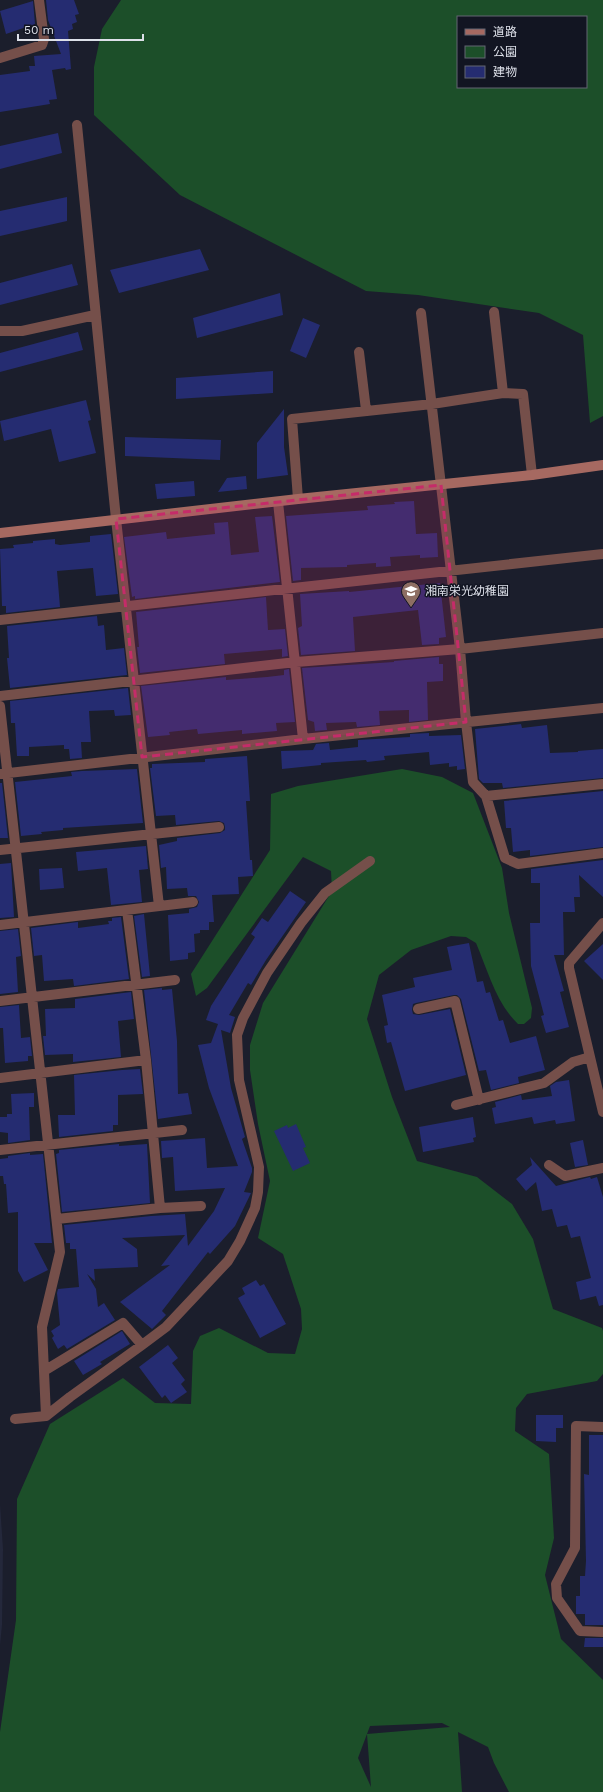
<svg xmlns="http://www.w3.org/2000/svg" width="603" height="1792" viewBox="0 0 603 1792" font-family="'Work Sans','Noto Sans JP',sans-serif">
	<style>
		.built { fill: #24283b }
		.green { fill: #1c4f29; fill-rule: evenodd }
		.building { fill: #252c71 }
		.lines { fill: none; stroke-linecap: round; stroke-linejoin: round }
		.street { stroke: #754f4a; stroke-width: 10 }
		.secondary { stroke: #a66961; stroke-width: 10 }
		.marked { fill: #c52c69; fill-opacity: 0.2; stroke: #c52c69; stroke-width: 3; stroke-dasharray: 8 5; stroke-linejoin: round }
		.labels { text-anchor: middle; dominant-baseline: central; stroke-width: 3; stroke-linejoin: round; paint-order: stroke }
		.poi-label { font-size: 12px; fill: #dde0e9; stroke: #121522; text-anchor: start }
	</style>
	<rect width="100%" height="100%" fill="#1b1e2c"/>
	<path class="built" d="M0 1504 3 1549 2 1625 0 1645Z"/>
	<path class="green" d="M121 0H603V416L590 423 583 335 539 313 418 295 366 291 180 195 94 115V67L102 29ZM458 17H586V87H458Z
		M402 769 442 777 473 793 502 868 509 913 532 1008 531 1018 524 1024H518C496 1003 488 971 476 943L466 937 451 936 411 950 379 975 367 1019 392 1097 417 1161 477 1177 512 1204 533 1239 553 1309 602 1328 603 1331V1374L597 1381 527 1394 516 1408 515 1431 549 1454 554 1538 545 1575 561 1639 603 1680V1792H509L494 1763 488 1747 458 1732 462 1792H0V1732L16 1620 17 1499 50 1424 123 1378 155 1403 191 1404 193 1351 200 1336 219 1328 268 1353 295 1354 302 1329 301 1309 283 1254 258 1238 270 1181 258 1124 250 1070V1045L263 1003 332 891 331 871 303 857 207 988 196 996 191 974 270 850 271 794 298 786ZM442 1723 450 1727 367 1734 371 1787 358 1758 370 1726Z"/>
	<path class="building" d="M46 0H74L79 14 75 15 77 22 72 24 73 29 68 31 71 69 66 70 65 68 52 70 57 99 49 100 50 104 0 112V75L30 71 29 66H35L34 56 61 54 48 20Z
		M33 1 35 24 6 34 0 11Z
		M58 133 62 153 0 169V146Z
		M67 197V221L0 236V211Z
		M200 249 209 270 119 293 110 270Z
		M72 264 78 285 0 305V283Z
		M280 293 283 315 197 338 193 318Z
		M303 318 320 325 306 358 290 351Z
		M78 332 83 350 0 372V353Z
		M273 371V393L176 399V378Z
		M86 400 91 420 88 421 96 453 59 462 51 429 4 441 0 421Z
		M284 409V447L288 475 257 479V443Z
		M125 437 221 440 220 460 125 456Z
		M246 476 247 489 218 492 227 478Z
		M194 481 195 496 157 499 155 484Z
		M414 501 416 534 437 533 438 557 420 558V555L390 557 391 566 376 567V563L347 565V567L301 568V580L293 581 286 516 368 510 367 506 395 504 394 502Z
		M272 516 280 582 135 599V596L132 597 124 537 166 532 167 539 215 534 214 523 228 522 231 555 259 552 255 517Z
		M111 534 118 594 96 596 93 568 57 571 60 607 6 613V606H2L0 549 14 548 13 545 33 543V541L55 539V544L60 545 90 542V536Z
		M440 583 446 637 439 638V644L422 645 418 610 353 617 355 651 301 655 298 628 302 626 300 594 349 591V592Z
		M266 597 268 630 285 629 288 656 282 657V649L224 654 225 664 140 673 137 647H139L136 612Z
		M97 616 98 626 104 625 106 650 124 648 127 675 10 688 7 658H9L7 626Z
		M439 657V664H443V681L427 682 428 720 409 722V710L379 711 380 725 357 727 356 722 326 723 327 730 315 731 314 722 308 720 302 668 394 662V661Z
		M289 669 295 722 276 723 277 731 242 734V730L198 734 197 729 169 732 170 735 148 737 141 686 226 677V680L267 677 284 675V670Z
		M128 688 131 715 115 716 114 710 89 711 91 742H81L82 758 70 759 69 749H64V745L29 747V756H17L15 723H11L10 701Z
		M521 724 522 728 547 725 550 753 578 752V751L603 749V778L503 788 502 783H483L479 779 475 729Z
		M429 733V736L461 735 465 769 457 770V766L449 767V763L430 765 429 752 384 756 385 760 367 762 366 760 321 763V765L282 769 281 751 313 750 316 744 329 743 330 750 358 747V740L410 737V734Z
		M247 756 250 801H246L250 860H252L253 876 238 877 239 894 212 895 214 922H209V930H200V933L194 934 195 952 188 953V959L170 961 168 915 189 913V909L197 907 199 902 196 896H188L187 888 167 889 166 867 161 868 159 845 177 841V838L220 833 225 830V827L224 823 219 821 176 825 175 815 156 816 150 768H152V764L205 762V759Z
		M137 769 143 823 63 828V830L41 832 42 834 21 836 15 782 72 776 71 772 82 771Z
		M0 783H2L8 838H0Z
		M603 791V847L530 856V850L513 852 511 828H506L504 801Z
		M146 846 148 869 139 870 142 902 111 905 107 868 78 871 76 852Z
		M603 860V897L579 875 580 897H574L575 912H563L564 955H554L564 991 560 992 569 1027 546 1033 541 1016 544 1015 531 966 530 923H540V883H531V869Z
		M11 863 14 917 0 918V864Z
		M62 868 64 888 40 890 39 869Z
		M290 891 306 902 266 960 251 985 248 983 229 1015 235 1017 230 1033 221 1030 231 1088 245 1137 242 1139 252 1168V1172L244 1192 251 1193 235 1226 210 1254 208 1252 162 1311 166 1315 152 1329 120 1302 170 1265 161 1266 185 1235 122 1238 137 1249 138 1267 94 1269 95 1281 87 1274 96 1289 98 1307 104 1303 115 1320 67 1349 64 1345 58 1349 52 1338 54 1336 51 1331 60 1325 57 1293 58 1289 79 1287 76 1249H70V1243H66L64 1225 151 1216 185 1214 188 1246 214 1211 225 1188 175 1191 173 1157 162 1158 161 1141 205 1138 207 1168 238 1166 209 1088 198 1045 211 1043 218 1024 206 1020 211 1006 255 937 251 934 262 918 268 922Z
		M144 914 150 976 142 977 134 916Z
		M121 917 129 979 74 986 73 979 44 981 42 955 34 956 31 928 78 922V928L109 924 108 921H112V918Z
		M18 929 21 956 16 957 18 992 0 994V931Z
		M469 943 477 982 483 981 486 993 490 992 499 1021 503 1020 510 1043 536 1036 545 1070 518 1077 519 1083 491 1090 486 1070 479 1071 461 999 457 995H454L416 1003 413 1004 412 1010 413 1014 419 1015 450 1009 466 1075 405 1091 391 1042 387 1043 384 1026 388 1025 382 995 415 987 413 978 452 970 447 947Z
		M603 944V980L584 961Z
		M162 988V990L172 989 177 1041 178 1094 188 1093 192 1114 158 1119 144 990Z
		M131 992 134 1019 118 1021 121 1057 73 1062V1054L45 1055 43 1036H46L45 1009 75 1008V999Z
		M19 1005 21 1038 30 1037 32 1056H28V1061L5 1063 3 1028H0V1007Z
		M140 1069 143 1094 118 1095V1125H113V1131L59 1137 58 1115H75L74 1075 122 1070Z
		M569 1080 575 1121 556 1124 555 1120 534 1124 532 1117 495 1124 492 1108 496 1107 495 1102 521 1095 522 1100 552 1096 550 1086 556 1082Z
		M34 1093V1107H29L30 1140 8 1143V1133L0 1132V1117H7V1114H12L11 1094Z
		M473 1117 476 1137 473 1138 474 1142 423 1152 419 1127Z
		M296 1124 306 1147 303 1148 310 1163 293 1171 274 1131 287 1125 288 1128Z
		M583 1140 588 1165 575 1167 570 1143Z
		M119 1144V1146L147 1144 150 1203 62 1212 56 1154 59 1153V1150Z
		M30 1153V1155L43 1154 52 1243H34L48 1270 24 1282 18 1271V1212L8 1213 6 1184H4L3 1176H0V1159L8 1158V1156Z
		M530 1157 556 1186 590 1177 591 1179 597 1177 603 1197V1305L599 1306 596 1296 580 1300 576 1282 591 1278 580 1236 571 1238 567 1225 557 1227 552 1209 542 1211 536 1182 526 1191 516 1179 532 1165Z
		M256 1280 260 1286 264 1284 286 1324 260 1338 238 1298 245 1294 242 1288Z
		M122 1331 130 1344 100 1362 102 1364 83 1375 74 1361Z
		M168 1345 178 1358 172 1363 185 1380 181 1384 187 1392 171 1403 165 1395 162 1398 139 1367Z
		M536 1415H563V1428H556V1442L536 1441Z
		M589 1435H603V1625H585V1614H576V1596H580V1576H585L586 1561 584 1474 589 1475Z
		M585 1638H603V1647H584Z"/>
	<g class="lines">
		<path class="street" d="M0 58 42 45 44 39 39 0
			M77 125 116 519 159 906
			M494 312 503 393
			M421 313 460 649 466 722 473 782 486 796 603 784
			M0 331H22L95 315
			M359 352 366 410
			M298 499 292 419 432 404 503 393 523 394 532 475
			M278 502 303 739
			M0 620 603 554
			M0 696 296 662 460 649 603 633
			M0 706 60 1252 42 1327 46 1416
			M0 774 303 739 603 708
			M486 796 505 858 518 864 603 853
			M0 850 219 827
			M127 910 146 1060 160 1208
			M603 923 569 963V968L603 1112
			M0 925 193 902
			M0 1001 175 980
			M418 1009 455 1001 479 1100
			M0 1078 146 1060
			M456 1105 544 1083 573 1062 590 1057
			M0 1150 182 1130
			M549 1165 565 1176 603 1168
			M57 1219 160 1208 201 1206
			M44 1371 123 1323 142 1345
			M15 1419 46 1416 70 1397 142 1345 166 1327 228 1261 240 1241 255 1208 258 1192 259 1167 239 1080 237 1035 243 1018 267 973 301 923 325 893 370 861
			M603 1427 576 1426 575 1548 556 1584 557 1598 580 1631 603 1632"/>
		<path class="secondary" d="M0 533 298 499 532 475 603 465"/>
	</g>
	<path class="marked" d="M441 485 466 722 142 757 116 519Z"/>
	<defs>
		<symbol id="school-pin" viewBox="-11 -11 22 30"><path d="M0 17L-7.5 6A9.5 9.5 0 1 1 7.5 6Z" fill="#8d6e63" stroke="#121522"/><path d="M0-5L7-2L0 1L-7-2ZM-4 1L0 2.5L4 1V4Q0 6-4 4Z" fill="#fff"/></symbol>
	</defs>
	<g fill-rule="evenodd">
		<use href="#school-pin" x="400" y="580" width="22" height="30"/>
	</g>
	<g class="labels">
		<g class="poi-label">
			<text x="425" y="591">湘南栄光幼稚園</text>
		</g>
	</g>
	<rect x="457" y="16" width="130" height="72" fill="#121522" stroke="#636672"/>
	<rect x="465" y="29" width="20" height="6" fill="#a66961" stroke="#636672"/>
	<text x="493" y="36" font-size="12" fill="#dde0e9">道路</text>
	<rect x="465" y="46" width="20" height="12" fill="#1c4f29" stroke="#636672"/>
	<text x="493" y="56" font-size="12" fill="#dde0e9">公園</text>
	<rect x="465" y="66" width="20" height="12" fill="#252c71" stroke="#636672"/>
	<text x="493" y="76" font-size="12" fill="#dde0e9">建物</text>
	<path d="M18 34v6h125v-6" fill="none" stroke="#dde0e9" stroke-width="2"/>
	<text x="24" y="34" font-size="12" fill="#dde0e9" stroke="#121522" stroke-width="3" paint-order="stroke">50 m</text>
</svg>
